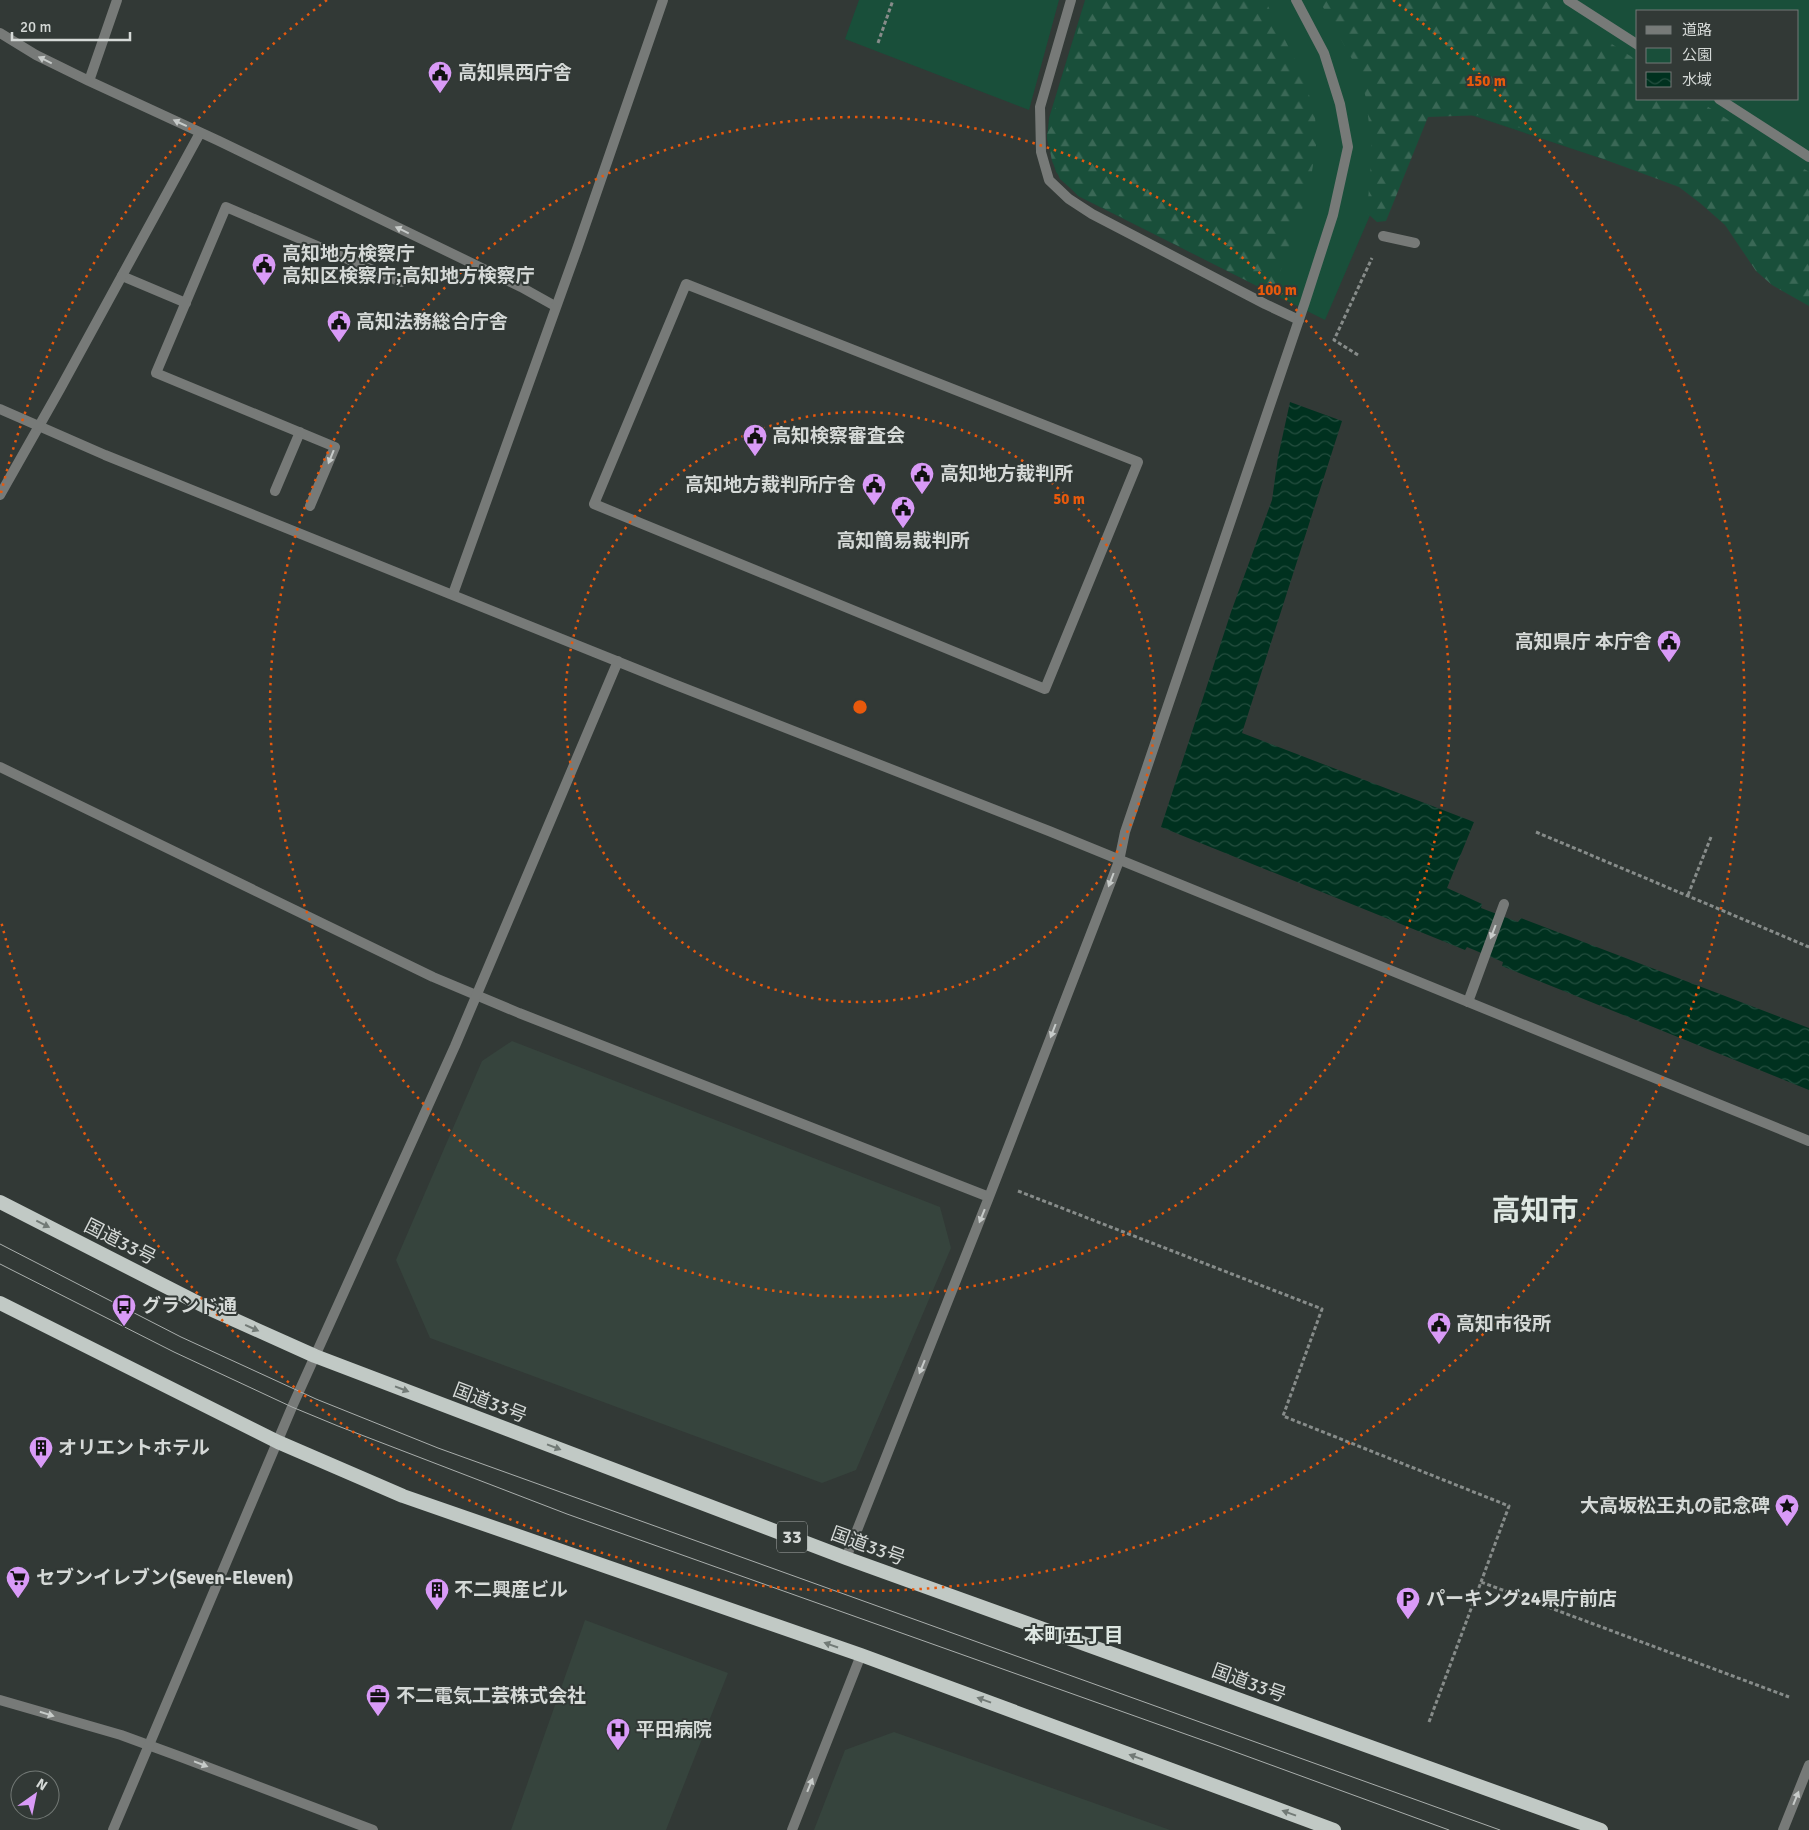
<svg xmlns="http://www.w3.org/2000/svg" width="1809" height="1830" viewBox="0 0 1809 1830" font-family="Signika,'Noto Sans JP',sans-serif">
	<style>
		.built { fill: #36443d }
		.green { fill: #194f3a; fill-rule: evenodd }
		.forest { fill: url(#forest-firs) }
		.water { fill: url(#water-waves) }
		.lines { fill: none; stroke-linecap: round; stroke-linejoin: round }
		.path { stroke: #878c8a; stroke-width: 3; stroke-dasharray: 4 2.5; stroke-linecap: butt }
		.service { stroke: #777a78; stroke-width: 10 }
		.minor { stroke: #777a78; stroke-width: 10 }
		.tertiary { stroke: #777a78; stroke-width: 10 }
		.trunk { stroke: #c1c9c5; stroke-width: 14 }
		.tram { stroke: #a9aeac; stroke-width: 1 }
		.oneway { fill: #c7cbc9 }
		.oneway2 { fill: #727a76 }
		.ring { fill: none; stroke: #e8590c; stroke-width: 2.5; stroke-dasharray: 2.5 5 }
		.labels { text-anchor: middle; dominant-baseline: central; stroke-width: 4; stroke-linejoin: round; paint-order: stroke }
		.shield { fill: #323936; stroke: #a4a9a7; stroke-width: 1 }
		.shield-label { font-size: 18px; font-weight: bold; fill: #d5d9d7 }
		.poi-label { font-size: 19px; font-weight: bold; fill: #d5d9d7; stroke: #323936; text-anchor: start }
		.street-label { font-size: 19px; fill: #d5d9d7; stroke: #323936 }
		.neighbourhood-label { font-size: 20px; font-weight: bold; fill: #dee7e2; stroke: #323936 }
		.town-label { font-size: 29px; font-weight: bold; fill: #dee7e2; stroke: #323936 }
		.centre { fill: #e8590c; stroke: #323936; stroke-width: 2.5 }
		.ring-label { font-size: 15px; text-anchor: middle; font-weight: bold; fill: #e8590c; stroke: #323936; stroke-width: 4; stroke-linejoin: round; paint-order: stroke }
	</style>
	<defs>
		<pattern id="forest-firs" width="22" height="20" patternUnits="userSpaceOnUse" patternTransform="scale(1.25)"><rect width="22" height="20" fill="#194f3a"/><path d="M5 1l3.5 6h-7zM16 11l3.5 6h-7z" fill="#3a6856"/></pattern>
		<pattern id="water-waves" width="16" height="10" patternUnits="userSpaceOnUse" patternTransform="scale(1.25)"><rect width="16" height="10" fill="#00311f"/><path d="M0 5q4-4 8 0t8 0" fill="none" stroke="#244e3f"/></pattern>
	</defs>
	<rect width="100%" height="100%" fill="#323936"/>
	<path class="built" d="M512 1041 940 1207 951 1248 856 1470 822 1483 430 1338 396 1260 482 1061Z
		M585 1620 728 1673 666 1830H511Z
		M894 1732 1170 1830H814L845 1750Z"/>
	<path class="green" d="M859 0H1059L1029 110 845 39Z
		M1085 0H1809V286L1693 189 1429 101 1371 213 1325 320 1078 196 1056 172 1047 139 1049 118ZM1638 11H1798V99H1638Z"/>
	<path class="forest" d="M1087 0H1265L1299 68 1315 111 1316 146 1309 190 1275 287 1269 292 1078 195 1060 179 1052 161 1047 135Z
		M1319 0H1544L1638 61V99H1696L1809 172V306L1772 285 1756 271 1725 225 1700 203 1679 187 1485 115 1428 117 1386 221 1377 222 1367 213 1372 151 1366 98 1357 68Z"/>
	<path class="water" d="M1290 402 1342 421 1242 733 1474 822 1447 888 1482 904 1481 908 1518 922 1521 918 1809 1028V1090L1502 966 1503 962 1467 947 1465 950 1161 827 1231 612 1272 500 1278 457Z"/>
	<g class="lines">
		<path class="path" d="M878 43 893 0
			M1358 355 1334 340 1372 258
			M1536 832 1809 947
			M1688 895 1711 837
			M1018 1191 1322 1309 1283 1416 1509 1506 1481 1582
			M1429 1722 1481 1582 1789 1697"/>
		<path class="service" d="M1071 0 1040 107 1041 152 1049 180 1069 199 1092 214 1265 304 1299 320
			M1383 236 1415 243
			M122 276 186 303
			M686 284 1138 462 1045 689 594 504Z
			M275 491 300 432
			M310 506 335 447 156 373 226 207 401 282
			M1468 1002 1504 904"/>
		<path class="minor" d="M1568 0 1638 45
			M0 33 36 55 89 81 219 141 521 287 555 306
			M89 81 117 0
			M1719 99 1809 157
			M0 495 60 389 200 133
			M0 767 433 977 519 1013 989 1197
			M846 1558 989 1197 1119 861 1125 832 1305 302 1333 215 1348 147 1340 104 1324 53 1296 0
			M0 1700 121 1735 181 1757 373 1830
			M792 1830 861 1655
			M1783 1830 1809 1765"/>
		<path class="tertiary" d="M0 409 105 455 671 683 1049 831 1809 1141
			M453 594 577 249 663 0
			M113 1830 292 1407 455 1046 618 661"/>
		<path class="trunk" d="M0 1202 206 1307 315 1356 846 1558 1601 1830
			M0 1303 278 1442 403 1496 861 1655 1334 1830"/>
		<path class="tram" d="M0 1244 181 1337 316 1399 438 1448 1500 1830
			M0 1264 174 1352 292 1407 338 1426 567 1514 1219 1746 1449 1830"/>
	</g>
	<defs><path id="oneway-solid" d="M-6-.8H1V-3.2L6.5 0L1 3.2V.8H-6Z" transform="scale(1.25)"/></defs>
	<g class="oneway">
		<use href="#oneway-solid" transform="translate(45 60) rotate(-154)"/>
		<use href="#oneway-solid" transform="translate(180 123) rotate(-155)"/>
		<use href="#oneway-solid" transform="translate(402 230) rotate(-154)"/>
		<use href="#oneway-solid" transform="translate(331 457) rotate(112)"/>
		<use href="#oneway-solid" transform="translate(1111 880) rotate(111)"/>
		<use href="#oneway-solid" transform="translate(1493 932) rotate(111)"/>
		<use href="#oneway-solid" transform="translate(1053 1031) rotate(111)"/>
		<use href="#oneway-solid" transform="translate(982 1216) rotate(112)"/>
		<use href="#oneway-solid" transform="translate(922 1367) rotate(112)"/>
		<use href="#oneway-solid" transform="translate(47 1714) rotate(17)"/>
		<use href="#oneway-solid" transform="translate(201 1764) rotate(21)"/>
		<use href="#oneway-solid" transform="translate(810 1785) rotate(-68)"/>
		<use href="#oneway-solid" transform="translate(1796 1798) rotate(-68)"/>
	</g>
	<g class="oneway2">
		<use href="#oneway-solid" transform="translate(43 1224) rotate(27)"/>
		<use href="#oneway-solid" transform="translate(252 1328) rotate(24)"/>
		<use href="#oneway-solid" transform="translate(402 1389) rotate(21)"/>
		<use href="#oneway-solid" transform="translate(554 1447) rotate(21)"/>
		<use href="#oneway-solid" transform="translate(831 1645) rotate(-161)"/>
		<use href="#oneway-solid" transform="translate(984 1700) rotate(-160)"/>
		<use href="#oneway-solid" transform="translate(1136 1757) rotate(-160)"/>
		<use href="#oneway-solid" transform="translate(1289 1813) rotate(-160)"/>
	</g>
	<g class="ring">
		<circle cx="860" cy="707" r="295"/>
		<circle cx="860" cy="707" r="590"/>
		<path d="M1 493A885 885 0 0 1 327 0M1393 0A885 885 0 1 1 1 921"/>
	</g>
	<defs>
		<symbol id="civic-pin" viewBox="-11 -11 22 30"><path d="M0 17L-7.5 6A9.5 9.5 0 1 1 7.5 6Z" fill="#d99af7" stroke="#323936"/><path d="M-.6-6.5H3V-4.5H.6V-3L4-1V1h2V6H-6V1h2V-1L-.6-3ZM-1.2 2.5V6h2.4V2.5Z" fill="#111"/></symbol>
		<symbol id="bus-pin" viewBox="-11 -11 22 30"><path d="M0 17L-7.5 6A9.5 9.5 0 1 1 7.5 6Z" fill="#d99af7" stroke="#323936"/><path d="M-5-6H5V4H4V6H2V4H-2V6H-4V4H-5ZM-3.5-4V0h7V-4ZM-3.5 1.2v1.5H-2V1.2ZM2 1.2v1.5H3.5V1.2Z" fill="#111"/></symbol>
		<symbol id="building-pin" viewBox="-11 -11 22 30"><path d="M0 17L-7.5 6A9.5 9.5 0 1 1 7.5 6Z" fill="#d99af7" stroke="#323936"/><path d="M-4-6H4V6H1V3H-1V6H-4ZM-2.5-4.3h1.7v1.8h-1.7ZM.8-4.3h1.7v1.8H.8ZM-2.5-1h1.7V.8h-1.7ZM.8-1h1.7V.8H.8Z" fill="#111"/></symbol>
		<symbol id="sight-pin" viewBox="-11 -11 22 30"><path d="M0 17L-7.5 6A9.5 9.5 0 1 1 7.5 6Z" fill="#d99af7" stroke="#323936"/><path d="M0-6L1.8-2.2L6-1.7L2.9 1.2L3.7 5.4L0 3.3L-3.7 5.4L-2.9 1.2L-6-1.7L-1.8-2.2Z" fill="#111"/></symbol>
		<symbol id="supermarket-pin" viewBox="-11 -11 22 30"><path d="M0 17L-7.5 6A9.5 9.5 0 1 1 7.5 6Z" fill="#d99af7" stroke="#323936"/><path d="M-6-5.5h2.5l.6 2H6L4.5 2H-2.5L-4.4-4H-6ZM-1.5 3.2a1.3 1.3 0 1 0 .1 0ZM3 3.2a1.3 1.3 0 1 0 .1 0Z" fill="#111"/></symbol>
		<symbol id="parking-pin" viewBox="-11 -11 22 30"><path d="M0 17L-7.5 6A9.5 9.5 0 1 1 7.5 6Z" fill="#d99af7" stroke="#323936"/><path d="M-3.5-5.5H1a3.5 3.5 0 0 1 0 7H-1V5.5H-3.5ZM-1-3.4V-.6H.8a1.4 1.4 0 0 0 0-2.8Z" fill="#111"/></symbol>
		<symbol id="office-pin" viewBox="-11 -11 22 30"><path d="M0 17L-7.5 6A9.5 9.5 0 1 1 7.5 6Z" fill="#d99af7" stroke="#323936"/><path d="M-6-3h4V-5.5h4V-3h4V5H-6ZM-1-4.5V-3h2v-1.5ZM-6 0V1H6V0Z" fill="#111"/></symbol>
		<symbol id="hospital-pin" viewBox="-11 -11 22 30"><path d="M0 17L-7.5 6A9.5 9.5 0 1 1 7.5 6Z" fill="#d99af7" stroke="#323936"/><path d="M-5-5h3v3.5h4V-5h3V5h-3V1.5h-4V5h-3Z" fill="#111"/></symbol>
	</defs>
	<g fill-rule="evenodd">
		<use href="#civic-pin" x="426" y="59" width="28" height="38"/>
		<use href="#civic-pin" x="250" y="251" width="28" height="38"/>
		<use href="#civic-pin" x="325" y="308" width="28" height="38"/>
		<use href="#civic-pin" x="741" y="422" width="28" height="38"/>
		<use href="#civic-pin" x="908" y="460" width="28" height="38"/>
		<use href="#civic-pin" x="860" y="471" width="28" height="38"/>
		<use href="#civic-pin" x="889" y="494" width="28" height="38"/>
		<use href="#civic-pin" x="1655" y="628" width="28" height="38"/>
		<use href="#bus-pin" x="110" y="1292" width="28" height="38"/>
		<use href="#civic-pin" x="1425" y="1310" width="28" height="38"/>
		<use href="#building-pin" x="27" y="1434" width="28" height="38"/>
		<use href="#sight-pin" x="1773" y="1492" width="28" height="38"/>
		<use href="#supermarket-pin" x="4" y="1564" width="28" height="38"/>
		<use href="#building-pin" x="423" y="1576" width="28" height="38"/>
		<use href="#parking-pin" x="1394" y="1585" width="28" height="38"/>
		<use href="#office-pin" x="364" y="1682" width="28" height="38"/>
		<use href="#hospital-pin" x="604" y="1716" width="28" height="38"/>
	</g>
	<g class="labels">
		<rect class="shield" x="777" y="1521.5" width="30" height="31" rx="4"/>
		<g class="shield-label">
			<text x="792" y="1537">33</text>
		</g>
		<g class="poi-label">
			<text x="458" y="73">高知県西庁舎</text>
			<text x="282" y="254">高知地方検察庁<tspan x="282" dy="22">高知区検察庁;高知地方検察庁</tspan></text>
			<text x="356" y="322">高知法務総合庁舎</text>
			<text x="772" y="436">高知検察審査会</text>
			<text x="940" y="474">高知地方裁判所</text>
			<text x="856" y="485" text-anchor="end">高知地方裁判所庁舎</text>
			<text x="903" y="541" text-anchor="middle">高知簡易裁判所</text>
			<text x="1652" y="642" text-anchor="end">高知県庁 本庁舎</text>
			<text x="142" y="1306">グランド通</text>
			<text x="1456" y="1324">高知市役所</text>
			<text x="58" y="1448">オリエントホテル</text>
			<text x="1770" y="1506" text-anchor="end">大高坂松王丸の記念碑</text>
			<text x="36" y="1578">セブンイレブン(Seven-Eleven)</text>
			<text x="454" y="1590">不二興産ビル</text>
			<text x="1426" y="1599">パーキング24県庁前店</text>
			<text x="396" y="1696">不二電気工芸株式会社</text>
			<text x="636" y="1730">平田病院</text>
		</g>
		<g class="street-label">
			<text transform="translate(120 1242) rotate(27)">国道33号</text>
			<text transform="translate(490 1403) rotate(21)">国道33号</text>
			<text transform="translate(868 1546) rotate(20)">国道33号</text>
			<text transform="translate(1249 1683) rotate(20)">国道33号</text>
		</g>
		<g class="neighbourhood-label">
			<text x="1074" y="1635">本町五丁目</text>
		</g>
		<g class="town-label">
			<text x="1535" y="1210">高知市</text>
		</g>
	</g>
	<circle cx="860" cy="707" r="8" class="centre"/>
	<g class="ring-label">
		<text x="1486" y="86">150 m</text>
		<text x="1277" y="295">100 m</text>
		<text x="1069" y="504">50 m</text>
	</g>
	<rect x="1636" y="10" width="162" height="90" fill="#323936" stroke="#737976"/>
	<rect x="1646" y="26" width="25" height="8" fill="#777a78" stroke="#737976"/>
	<text x="1682" y="35" font-size="15" fill="#d5d9d7">道路</text>
	<rect x="1646" y="48" width="25" height="15" fill="#194f3a" stroke="#737976"/>
	<text x="1682" y="60" font-size="15" fill="#d5d9d7">公園</text>
	<rect x="1646" y="72" width="25" height="15" fill="url(#water-waves)" stroke="#737976"/>
	<text x="1682" y="85" font-size="15" fill="#d5d9d7">水域</text>
	<g transform="translate(35 1795) rotate(33)"><circle r="24" fill="#323936" stroke="#737976"/>
	<path d="M0-4L9 19L0 12L-9 19Z" fill="#d99af7"/>
	<text y="-8" font-size="14" font-weight="bold" text-anchor="middle" fill="#d5d9d7">N</text>
	</g>
	<path d="M12 32v8h118v-8" fill="none" stroke="#d5d9d7" stroke-width="2.5"/>
	<text x="20" y="32" font-size="15" fill="#d5d9d7" stroke="#323936" stroke-width="4" paint-order="stroke">20 m</text>
</svg>
